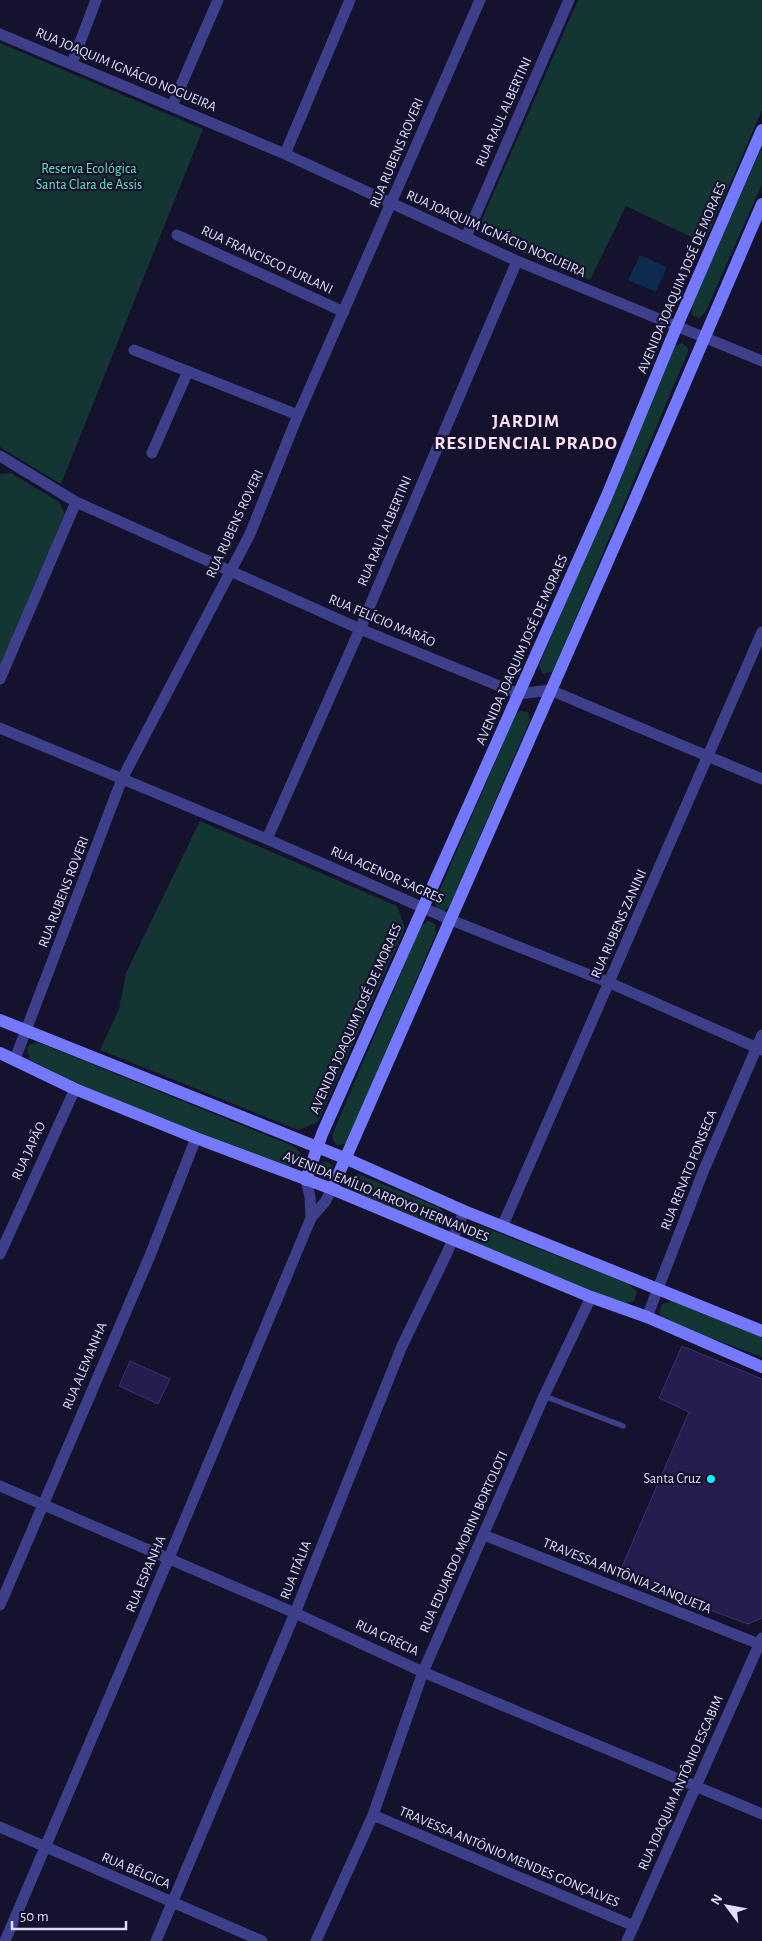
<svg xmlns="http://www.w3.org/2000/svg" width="762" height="1941" viewBox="0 0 762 1941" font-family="'Alegreya Sans',sans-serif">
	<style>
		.green { fill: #143633 }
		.water { fill: #0d2a4f }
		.building { fill: #241d4d; stroke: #3a3079 }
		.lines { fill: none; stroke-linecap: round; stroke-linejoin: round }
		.lane { stroke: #3d3f8b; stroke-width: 5.5 }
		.street { stroke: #3d3f8b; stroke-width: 11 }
		.secondary { stroke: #7479ff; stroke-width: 12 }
		.poi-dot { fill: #09f5fe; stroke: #14122c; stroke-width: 2 }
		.labels { text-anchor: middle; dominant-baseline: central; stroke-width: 4.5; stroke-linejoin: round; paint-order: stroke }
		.street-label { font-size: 14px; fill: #dfddff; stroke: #14122c }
		.park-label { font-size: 14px; fill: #67e1bb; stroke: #14122c }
		.poi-label { font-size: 14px; fill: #dfddff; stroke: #14122c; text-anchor: end }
		.district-label { font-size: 19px; font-weight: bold; letter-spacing: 1px; fill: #ffdff5; stroke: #14122c }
	</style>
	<rect width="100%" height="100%" fill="#14122c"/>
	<path class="green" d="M578 0H762V110L704 243 626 206 590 280 521 252 484 234 480 224Z
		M0 43 203 129 61 484 0 447Z
		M762 147V184L705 313 699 318 692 315 691 306Z
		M682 343 688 348V352L554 669 551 672 543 674 539 667 540 663 675 346Z
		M11 473 59 502 65 514 0 665V474Z
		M520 711 528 712 530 720 449 907 443 912 436 909 435 901 516 714Z
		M200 821 397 906 405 928 318 1122 298 1130 100 1050 119 1009 126 973Z
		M428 921 435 924 436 933 348 1140 345 1144 337 1145 333 1140V1133L421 926Z
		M37 1042 293 1146 300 1152 299 1162 288 1167 197 1133 77 1083 30 1060 27 1049 29 1045Z
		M317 1170a8 8 0 1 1 16 0a8 8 0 1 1-16 0Z
		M358 1174 440 1208 444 1213V1220L437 1226 433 1225 346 1189 347 1178Z
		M478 1225 629 1284 637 1292 634 1301 624 1304 474 1243 468 1235 470 1228Z
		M672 1301 762 1337V1357L663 1320 659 1313 662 1304Z"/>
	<path class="water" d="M640 255 667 267 656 292 628 280Z"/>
	<path class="building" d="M682 1346 762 1379V1618L748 1624 618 1576 689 1412 659 1398Z
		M130 1361 170 1379 158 1404 119 1386Z"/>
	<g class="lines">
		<path class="lane" d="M544 1396 623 1426"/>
		<path class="street" d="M0 34 285 154 517 261 762 361
			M72 63 96 0
			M172 106 218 0
			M285 154 350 0
			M177 235 344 312
			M466 237 569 0
			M134 350 298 415
			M152 453 188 371
			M0 456 76 502 360 629 519 694 550 690 762 779
			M0 679 76 502
			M0 728 267 839 451 920 610 983 762 1050
			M267 839 360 629 517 261
			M15 1059 122 779 250 534 298 415 480 0
			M306 1180 310 1197 311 1218
			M502 1227 762 632
			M0 1254 75 1089
			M647 1317 703 1172 762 1035
			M0 1486 295 1613 423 1672 762 1814
			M484 1535 759 1644
			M0 1605 149 1258 196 1138
			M373 1815 634 1926
			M0 1827 262 1941
			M5 1941 168 1560 311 1218 325 1202 332 1189
			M156 1941 295 1613 402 1346 447 1253 464 1211
			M316 1941 373 1815 423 1672 544 1396 591 1297
			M627 1941 762 1638"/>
		<path class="secondary" d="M0 1020 347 1159 464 1211 762 1331
			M0 1053 75 1089 196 1138 332 1189 591 1297 647 1317 762 1367
			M306 1180 322 1134 606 498 676 328 762 130
			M332 1189 632 506 762 204"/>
	</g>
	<circle class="poi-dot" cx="711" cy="1479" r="5"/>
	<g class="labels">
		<g class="street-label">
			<text transform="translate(126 70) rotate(23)">RUA JOAQUIM IGNÁCIO NOGUEIRA</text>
			<text transform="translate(504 112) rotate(-66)">RUA RAUL ALBERTINI</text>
			<text transform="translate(397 153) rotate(-67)">RUA RUBENS ROVERI</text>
			<text transform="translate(496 234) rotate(24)">RUA JOAQUIM IGNÁCIO NOGUEIRA</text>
			<text transform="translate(267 260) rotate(25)">RUA FRANCISCO FURLANI</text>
			<text transform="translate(682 278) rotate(-67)">AVENIDA JOAQUIM JOSÉ DE MORAES</text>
			<text transform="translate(235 524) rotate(-65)">RUA RUBENS ROVERI</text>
			<text transform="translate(385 531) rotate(-67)">RUA RAUL ALBERTINI</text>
			<text transform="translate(382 621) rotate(23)">RUA FELÍCIO MARÃO</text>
			<text transform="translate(522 650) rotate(-66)">AVENIDA JOAQUIM JOSÉ DE MORAES</text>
			<text transform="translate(387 875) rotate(24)">RUA AGENOR SAGRES</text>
			<text transform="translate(64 892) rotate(-69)">RUA RUBENS ROVERI</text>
			<text transform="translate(619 924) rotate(-66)">RUA RUBENS ZANINI</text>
			<text transform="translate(356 1019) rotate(-66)">AVENIDA JOAQUIM JOSÉ DE MORAES</text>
			<text transform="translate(29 1151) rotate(-65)">RUA JAPÃO</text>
			<text transform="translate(689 1170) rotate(-68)">RUA RENATO FONSECA</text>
			<text transform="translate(386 1197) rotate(22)">AVENIDA EMÍLIO ARROYO HERNANDES</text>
			<text transform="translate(85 1366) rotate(-67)">RUA ALEMANHA</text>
			<text transform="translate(464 1542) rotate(-66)">RUA EDUARDO MORINI BORTOLOTI</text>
			<text transform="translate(296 1570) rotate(-68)">RUA ITÁLIA</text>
			<text transform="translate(146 1574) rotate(-67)">RUA ESPANHA</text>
			<text transform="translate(627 1576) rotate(22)">TRAVESSA ANTÔNIA ZANQUETA</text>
			<text transform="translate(387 1638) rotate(25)">RUA GRÉCIA</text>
			<text transform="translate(681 1783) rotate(-66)">RUA JOAQUIM ANTÔNIO ESCABIM</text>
			<text transform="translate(509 1857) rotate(23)">TRAVESSA ANTÔNIO MENDES GONÇALVES</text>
			<text transform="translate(136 1871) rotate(23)">RUA BÉLGICA</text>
		</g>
		<g class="park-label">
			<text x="89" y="169">Reserva Ecológica<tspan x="89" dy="16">Santa Clara de Assis</tspan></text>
		</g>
		<g class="poi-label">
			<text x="701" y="1479">Santa Cruz</text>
		</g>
		<g class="district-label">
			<text x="526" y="421">JARDIM<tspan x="526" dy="22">RESIDENCIAL PRADO</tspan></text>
		</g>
	</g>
	<g transform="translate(727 1906) rotate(302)" stroke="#14122c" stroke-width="4" paint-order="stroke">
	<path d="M0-4L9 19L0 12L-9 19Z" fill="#dfddff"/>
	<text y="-8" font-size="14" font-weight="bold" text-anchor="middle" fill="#dfddff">N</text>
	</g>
	<path d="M12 1921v8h114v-8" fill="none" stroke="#dfddff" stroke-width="2.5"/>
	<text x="20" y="1921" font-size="15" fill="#dfddff" stroke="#14122c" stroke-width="4" paint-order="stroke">50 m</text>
</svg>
